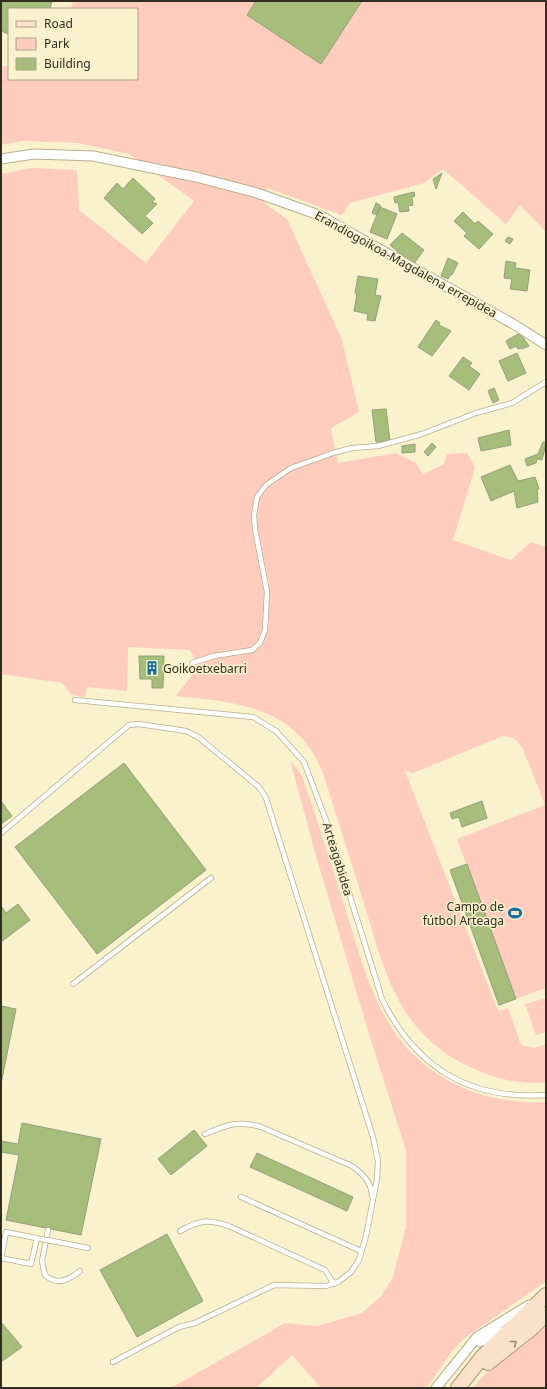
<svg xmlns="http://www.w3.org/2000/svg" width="547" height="1389" viewBox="0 0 547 1389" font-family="'Noto Sans',sans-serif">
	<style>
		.green { fill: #ffccbd }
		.building { fill: #a7be7a; stroke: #929e7e }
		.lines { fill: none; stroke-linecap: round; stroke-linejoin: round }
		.service-casing { stroke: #b8af8e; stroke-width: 6 }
		.minor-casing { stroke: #b8af8e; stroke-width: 11 }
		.primary-casing { stroke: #b19678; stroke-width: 16 }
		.service { stroke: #fff; stroke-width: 4.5 }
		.minor { stroke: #fff; stroke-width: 9 }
		.primary { stroke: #fae2ca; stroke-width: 14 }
		.service-bridge-casing { stroke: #b8af8e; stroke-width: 6; stroke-linecap: butt }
		.service-bridge { stroke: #fff; stroke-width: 4.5 }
		.oneway { stroke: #968875 }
		.labels { text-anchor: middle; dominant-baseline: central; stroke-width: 3; stroke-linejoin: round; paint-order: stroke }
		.street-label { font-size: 12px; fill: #312d20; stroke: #faf1cd }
		.poi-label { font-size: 12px; fill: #312d20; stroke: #faf1cd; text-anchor: start }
	</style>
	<rect width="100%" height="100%" fill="#faf1cd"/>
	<path class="green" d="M73 1H546V232L520 205 506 224 443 169 424 183 350 203 342 215 267 188 264 203 287 219 342 340 359 412 331 428 338 463 396 453 416 463 423 474 444 464 447 454 467 453 475 468 453 540 511 560 531 542 546 547V988L516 999 457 839 545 805 522 747 514 738 503 736 413 773 405 771 498 1011 508 1008 521 1045 534 1048 546 1044V1082C519 1085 494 1079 470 1067 396 1033 384 968 362 897 349 856 336 814 323 773 319 765 315 756 310 748 278 704 225 701 176 696L199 666 190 650 128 647 127 691 87 687 85 697 71 695 62 683 1 674V174L32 168 77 170 79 210 146 263 194 201 129 154 78 143 22 141 1 145V66H9V79H137V9H71Z
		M290 760 302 776C317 819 331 864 345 908 358 948 368 991 391 1027 424 1079 485 1106 546 1102V1280L542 1284 466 1337 453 1350 426 1388H321L292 1355 256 1388H171L285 1323 317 1326 362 1313 381 1296 393 1277 406 1227V1150L369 1034 316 856Z
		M546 998V1032L536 1035 525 1004Z
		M546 1326V1388H472L489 1370 525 1345Z"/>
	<path class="building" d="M1 1H52L50 9H9V34L1 31Z
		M256 1H362L321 64 247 15Z
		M442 173 436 189 433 179Z
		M133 178 155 199 152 202 157 204 145 216 153 223 142 234 104 198 117 183 123 189Z
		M414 192 415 196 412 197 413 205 408 206 409 211 400 212 398 202 395 203 394 197Z
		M376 203 380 205V207L377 215 372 213Z
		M380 207 397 214 387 239 370 232Z
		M463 212 475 224 478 221 493 234 479 249 464 236 467 233 454 221Z
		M402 233 424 250 413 265 390 245Z
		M508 237 513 239 510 244 505 241Z
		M448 258 458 263 452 275 451 274 448 279 441 276Z
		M506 261 516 263 515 268 530 270 527 291 510 289 512 279 504 278Z
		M358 276 378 279 375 295 381 296 375 321 367 320 368 314 354 311 357 294 355 293Z
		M436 320 440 323 439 325 451 331 432 356 418 347Z
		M520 333 529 346 522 349V348L518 349 516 346 510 349 506 341Z
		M517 353 526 373 508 381 499 361Z
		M463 357 472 363 469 366 480 374 469 390 449 376Z
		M494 388 499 400 493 403 488 391Z
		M386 409 390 441 376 442 372 410Z
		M509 430 511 445 481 451 478 438Z
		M543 442H546V444L542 460 537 459 536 463 527 466 525 459 538 454Z
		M432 443 436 447 428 456 424 452Z
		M415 444V452L402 453V446Z
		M510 465 518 481 535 477 539 489H537L538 502 517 508 514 491 491 501 481 477Z
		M139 656H164L163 688H152V679H140Z
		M124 763 206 870 97 954 15 847Z
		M1 801 12 816 1 824Z
		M482 801 487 818 462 827 459 817 452 819 450 813Z
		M467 864 516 999 499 1005 450 870Z
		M18 904 30 920 1 942V906L6 913Z
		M1 1006 16 1009 1 1084Z
		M22 1123 101 1139 81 1235 6 1220 19 1155 1 1152V1141L18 1144Z
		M194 1130 207 1146 171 1175 158 1159Z
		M257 1153 353 1197 347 1211 250 1167Z
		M167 1234 203 1301 137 1337 100 1270Z
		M1 1322 22 1347 1 1362Z"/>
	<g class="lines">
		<defs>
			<path id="service" d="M192 663 214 656 252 650 260 643 265 630 267 592 255 529 254 515 257 497 266 485 291 468 333 453 352 448 378 446 422 434 476 413 512 403 546 382
				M75 700 253 717 276 731 304 762 327 823 382 999C416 1068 469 1100 546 1095
				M1 833 129 725 139 724 186 731 198 737 259 787 266 798 373 1137 378 1161 377 1179 366 1236 359 1260 351 1272 338 1282 326 1286 274 1285 195 1323 179 1327 113 1362
				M73 984 211 878
				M205 1134C227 1125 237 1120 261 1127L352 1166C362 1173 372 1183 372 1196
				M241 1197 361 1251
				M48 1230 42 1261 45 1275C57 1286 69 1280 80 1271
				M180 1231C200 1220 207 1219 229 1226L325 1270 334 1284
				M37 1238 31 1264 1 1258 6 1232 41 1239
				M68 1244 88 1248"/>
			<path id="minor" d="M1 159 34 154 93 156 196 177 257 193 319 215 515 325 546 345
				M480 1342 507 1330
				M436 1388 477 1337 529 1305"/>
			<path id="primary" d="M488 1363 531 1329 546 1314
				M458 1388 482 1357 546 1295"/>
		</defs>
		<use href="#service" class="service-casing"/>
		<use href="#minor" class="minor-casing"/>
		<use href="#primary" class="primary-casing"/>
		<use href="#service" class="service"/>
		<use href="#minor" class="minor"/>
		<use href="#primary" class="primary"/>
		<defs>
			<path id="service-bridge" d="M41 1239 68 1244"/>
		</defs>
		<use href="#service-bridge" class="service-bridge-casing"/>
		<use href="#service-bridge" class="service-bridge"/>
	</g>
	<defs><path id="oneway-chevron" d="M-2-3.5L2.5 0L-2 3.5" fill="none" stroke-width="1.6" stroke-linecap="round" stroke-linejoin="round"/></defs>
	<use class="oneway" href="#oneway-chevron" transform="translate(514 1343) rotate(-38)"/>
	<defs>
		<symbol id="building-bare" viewBox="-9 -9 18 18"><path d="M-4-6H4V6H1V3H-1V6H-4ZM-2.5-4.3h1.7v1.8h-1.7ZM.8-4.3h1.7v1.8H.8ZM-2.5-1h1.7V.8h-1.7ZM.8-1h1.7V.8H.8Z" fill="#186e9f" stroke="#faf1cd" stroke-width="2.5" paint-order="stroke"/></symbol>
		<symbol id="stadium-bare" viewBox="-9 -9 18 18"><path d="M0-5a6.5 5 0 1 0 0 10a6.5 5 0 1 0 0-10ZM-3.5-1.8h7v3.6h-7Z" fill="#186e9f" stroke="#faf1cd" stroke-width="2.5" paint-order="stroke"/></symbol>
	</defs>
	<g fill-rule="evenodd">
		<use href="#building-bare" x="142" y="658" width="20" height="20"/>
		<use href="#stadium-bare" x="505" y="903" width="20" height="20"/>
	</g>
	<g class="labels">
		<g class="street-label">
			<text transform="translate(406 264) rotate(29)">Erandiogoikoa-Magdalena errepidea</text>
			<text transform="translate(338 859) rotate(73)">Arteagabidea</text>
		</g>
		<g class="poi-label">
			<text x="163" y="668">Goikoetxebarri</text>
			<text x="504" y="906" text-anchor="end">Campo de<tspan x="504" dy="14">fútbol Arteaga</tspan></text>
		</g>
	</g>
	<rect width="547" height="1389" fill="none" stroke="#312d20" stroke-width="4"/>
	<rect x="8" y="8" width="130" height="72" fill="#faf1cd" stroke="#aaa388"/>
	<rect x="16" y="21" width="20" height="6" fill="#fae2ca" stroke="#aaa388"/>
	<text x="44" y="28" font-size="12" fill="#312d20">Road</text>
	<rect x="16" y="38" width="20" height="12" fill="#ffccbd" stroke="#aaa388"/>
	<text x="44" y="48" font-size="12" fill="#312d20">Park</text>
	<rect x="16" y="58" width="20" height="12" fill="#a7be7a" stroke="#aaa388"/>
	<text x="44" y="68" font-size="12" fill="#312d20">Building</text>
</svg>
